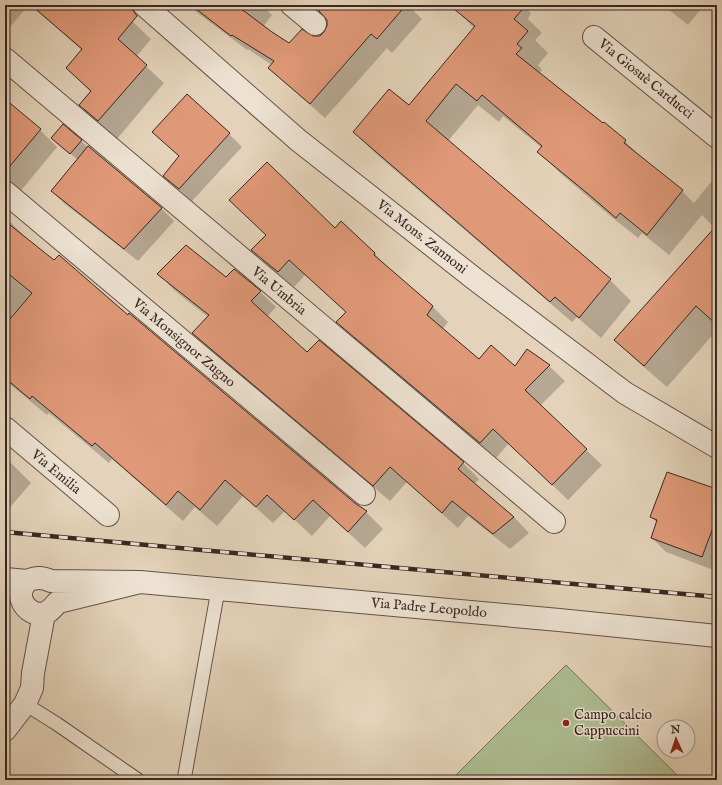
<svg xmlns="http://www.w3.org/2000/svg" width="722" height="785" viewBox="0 0 722 785" font-family="'IM FELL English',serif">
	<style>
		.green { fill: #afbe94; stroke: #74725a }
		.shadow { fill: #0003 }
		.building { fill: #e09978; stroke: #382721 }
		.lines { fill: none; stroke-linecap: round; stroke-linejoin: round }
		.lane-casing { stroke: #635247; stroke-width: 15 }
		.street-casing { stroke: #635247; stroke-width: 24 }
		.lane { stroke: #ede2d2; stroke-width: 13 }
		.street { stroke: #ede2d2; stroke-width: 22 }
		.rail-casing { stroke: #382721; stroke-width: 4.5 }
		.rail { stroke: #ede2d2; stroke-width: 3; stroke-dasharray: 9; stroke-linecap: butt }
		.poi-dot { fill: #8f2418; stroke: #ede2d2; stroke-width: 1.5 }
		.labels { text-anchor: middle; dominant-baseline: central; stroke-width: 3; stroke-linejoin: round; paint-order: stroke }
		.street-label { font-size: 14px; fill: #382721; stroke: #ede2d2 }
		.poi-label { font-size: 14px; fill: #382721; stroke: #ede2d2; text-anchor: start }
	</style>
	<rect width="100%" height="100%" fill="#e4d3ba"/>
	<filter id="stains"><feTurbulence type="fractalNoise" baseFrequency=".005" numOctaves="4"/><feColorMatrix values="0 0 0 0 .2 0 0 0 0 .09 0 0 0 0 .02 0 0 0 .5 -.17"/></filter>
	<radialGradient id="worn" r=".72"><stop offset=".6" stop-color="#630" stop-opacity="0"/><stop offset="1" stop-color="#630" stop-opacity=".3"/></radialGradient>
	<path class="green" d="M566 665 682 780H451Z"/>
	<path class="shadow" d="M5 5H29L8 29 5 26Z
		M30 5H115L151 39 136 57 164 83 117 139 98 123 80 105 91 92 67 68 83 51Z
		M187 5H262L272 15 263 27 290 44 321 36 333 44 337 5H408L422 19 392 53 387 48 325 118 284 82 270 68 272 65 248 49 247 50Z
		M457 5H523L531 13 528 19 542 33 535 40 548 53 538 65 542 70 539 74 625 141 646 162 682 191 694 203 711 182 717 186V330L667 387 638 362 616 340 715 228 702 215 669 255 642 233 638 238 609 215 560 173 539 152 542 148 503 116 499 122 478 105 448 141 610 280 631 301 601 338 577 317 572 322 375 153 354 132 409 106 474 28 454 8Z
		M652 5H704L688 25 663 5 659 10Z
		M5 101 40 130 57 147 5 210Z
		M229 134 242 147 192 201 164 176 179 156Z
		M52 138 81 141 161 208 174 221 138 261 65 204 52 191 78 160Z
		M5 217 35 246 128 316 355 504 366 512 383 529 365 548 330 516 312 536 285 511 273 523 243 496 217 526 195 507 183 521 112 459 109 463 49 413 47 415 5 380Z
		M335 229 375 254 389 270 433 307 448 322 442 330 479 360 515 367 527 351 549 366 565 381 540 406 602 465 568 500 509 443 496 458 353 337 337 322 346 312 305 275 294 287 268 266 253 250Z
		M159 274 226 279 260 292 276 307 267 317 307 354 319 341 463 463 479 479 474 484 514 517 529 533 510 549 468 516 458 528 407 482 390 501 209 348 193 333 208 317 174 290Z
		M5 457 31 483 5 513Z
		M717 490 716 571 666 552 652 538 657 523 651 517Z"/>
	<path class="building" d="M31 5H132V9L137 16 118 39 147 65 98 121 79 105 91 91 66 68 82 49Z
		M191 5H236L272 32 289 43 302 29 313 36H320L324 32 327 26V20L319 11 325 5H406L377 39 371 34 310 104 268 68 274 61 232 35 231 36Z
		M449 5H526L514 19 528 31 517 44 522 48 516 54 603 123 604 122 626 140 624 143 683 190 647 235 620 213 616 218 587 193 537 152 542 146 482 95 477 101 456 84 426 121 611 279 579 318 555 297 550 302 353 132 389 89 409 105 475 26Z
		M187 94 230 133 179 189 163 176 179 156 152 132Z
		M5 99 41 129 5 172Z
		M63 124 82 140 70 154 51 138Z
		M88 146 162 208 124 249 51 191Z
		M267 162 335 228 341 221 375 253 374 255 433 306 427 315 479 359 491 345 515 366 527 349 550 365 525 390 587 449 552 485 493 429 480 443 336 322 346 312 289 260 278 272 251 250 266 235 229 200Z
		M5 221 54 260 59 255 128 315 129 313 356 504 367 511 348 532 313 500 294 520 267 495 256 507 225 480 200 510 178 491 166 505 95 443 92 446 32 396 30 399 5 378V325L32 293 5 271Z
		M717 225V325L696 306 644 366 614 340Z
		M186 245 226 277 234 269 261 291 251 301 307 352 319 340 464 462 458 469 514 517 493 534 452 501 442 513 390 467 373 486 192 333 209 315 157 274Z
		M667 472 717 489V517L702 557 651 538 657 520 650 517Z"/>
	<g class="lines">
		<defs>
			<path id="lane" d="M25 704 57 724 138 780
				M184 780 218 590"/>
			<path id="street" d="M144 5 298 140 476 280 625 393 717 447
				M292 5 315 24
				M594 37 717 137
				M5 59 554 522
				M5 192 364 494
				M5 428 108 515
				M5 579 27 581
				M140 582 58 602C55 605 52 609 49 611 36 620 19 606 21 592 22 588 24 584 27 581 36 577 42 577 51 581L140 582 559 620 717 636
				M5 730 25 704 32 688 33 673 44 614"/>
		</defs>
		<use href="#lane" class="lane-casing"/>
		<use href="#street" class="street-casing"/>
		<use href="#lane" class="lane"/>
		<use href="#street" class="street"/>
		<defs>
			<path id="rail" d="M5 532 717 597"/>
		</defs>
		<use href="#rail" class="rail-casing"/>
		<use href="#rail" class="rail"/>
	</g>
	<circle class="poi-dot" cx="566" cy="723" r="4"/>
	<g class="labels">
		<g class="street-label">
			<text transform="translate(646 79) rotate(39)">Via Giosuè Carducci</text>
			<text transform="translate(422 237) rotate(38)">Via Mons. Zannoni</text>
			<text transform="translate(279 291) rotate(40)">Via Umbria</text>
			<text transform="translate(184 343) rotate(40)">Via Monsignor Zugno</text>
			<text transform="translate(56 472) rotate(40)">Via Emilia</text>
			<text transform="translate(429 608) rotate(5)">Via Padre Leopoldo</text>
		</g>
		<g class="poi-label">
			<text x="574" y="715">Campo calcio<tspan x="574" dy="16">Cappuccini</tspan></text>
		</g>
	</g>
	<rect width="722" height="785" fill="none" stroke="#e4d3ba" stroke-width="20"/>
	<rect x="6" y="6" width="710" height="773" fill="none" stroke="#382721" stroke-width="2"/>
	<rect x="10" y="10" width="702" height="765" fill="none" stroke="#382721"/>
	<g transform="translate(676 739) rotate(357)"><circle r="19" fill="#ede2d2" stroke="#a5978b"/>
	<path d="M0-3L7 15L0 10L-7 15Z" fill="#8f2418"/>
	<text y="-6" font-size="11" font-weight="bold" text-anchor="middle" fill="#382721">N</text>
	</g>
	<rect width="100%" height="100%" filter="url(#stains)"/>
	<rect width="100%" height="100%" fill="url(#worn)"/>
</svg>
